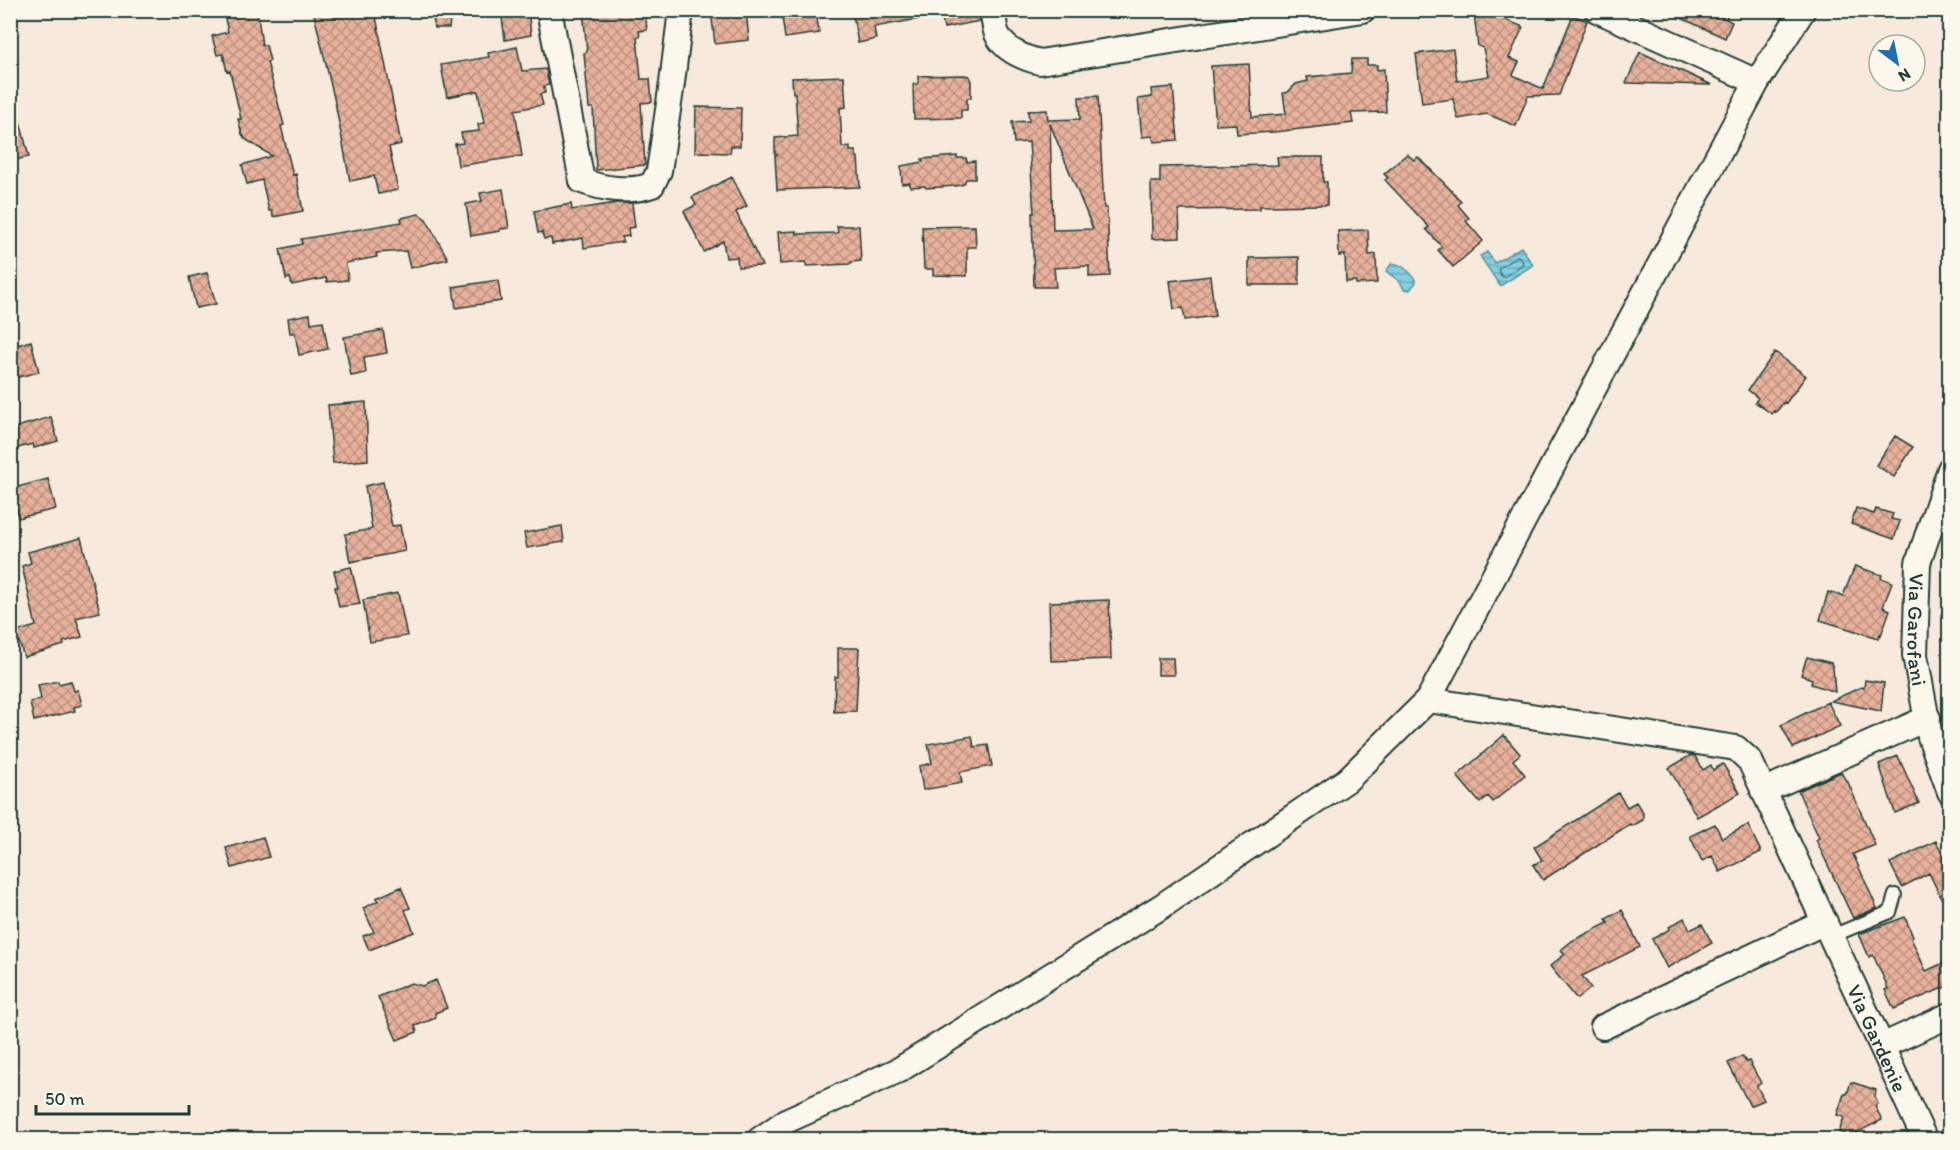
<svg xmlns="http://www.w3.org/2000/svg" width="1960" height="1150" viewBox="0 0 1960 1150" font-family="Itim,sans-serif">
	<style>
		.water { fill: url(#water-rules); stroke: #5c959d; stroke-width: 1.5 }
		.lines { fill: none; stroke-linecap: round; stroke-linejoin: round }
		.shore { stroke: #47787a; stroke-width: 1.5 }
		.building { fill: url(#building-cross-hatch); stroke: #1f3d34; stroke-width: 1.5; fill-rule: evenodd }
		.lane-casing { stroke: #1f3d34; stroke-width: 16 }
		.street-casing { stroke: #1f3d34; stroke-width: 28 }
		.lane { stroke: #fbf7ec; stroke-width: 12 }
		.street { stroke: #fbf7ec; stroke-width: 24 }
		.labels { text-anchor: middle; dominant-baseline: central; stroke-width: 5; stroke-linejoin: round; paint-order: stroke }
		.street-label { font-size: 21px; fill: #1f3d34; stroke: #fbf7ec }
	</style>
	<defs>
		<pattern id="water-rules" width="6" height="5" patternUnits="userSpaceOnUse" patternTransform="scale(1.5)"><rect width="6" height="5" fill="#84d0e3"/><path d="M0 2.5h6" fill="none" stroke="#6baab9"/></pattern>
		<pattern id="building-cross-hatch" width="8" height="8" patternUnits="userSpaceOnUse" patternTransform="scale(1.5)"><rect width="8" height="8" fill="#e7b19b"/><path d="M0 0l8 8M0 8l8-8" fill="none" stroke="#bb917f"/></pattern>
	</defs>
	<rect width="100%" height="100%" fill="#f7e9dc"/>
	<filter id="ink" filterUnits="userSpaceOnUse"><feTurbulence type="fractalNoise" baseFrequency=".0167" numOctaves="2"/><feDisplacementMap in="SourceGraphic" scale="12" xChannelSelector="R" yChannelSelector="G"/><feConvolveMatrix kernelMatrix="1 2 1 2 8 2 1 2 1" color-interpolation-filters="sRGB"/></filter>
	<g filter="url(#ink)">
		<path class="water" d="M1521 247 1533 265 1500 286 1480 256 1487 252 1495 263Z
			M1392 263C1401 264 1413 273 1416 282L1410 290 1404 289 1400 282 1386 271Z"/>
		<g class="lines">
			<path class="shore" d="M1517 256 1521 258 1523 264 1504 277 1501 276 1498 269Z"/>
		</g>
		<path class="building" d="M223 10H257L262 45H266L270 61 267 62 284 125 281 126 293 175 296 174 303 211 273 217 272 211H269L262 180 247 184 242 165 272 156 245 139 242 134 238 119H241L230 71 227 72 223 54 217 55 212 36 228 32Z
			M313 10H364L366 19 376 17 401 144 389 147 398 190 378 194 374 176 350 181 335 102Z
			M431 10H451L449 28H435Z
			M501 10H528L531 35 505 40Z
			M583 10H645L647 30 639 31 640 37H637L641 79H650L652 102 641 103 645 165 596 170 593 108H589L584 53 587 52Z
			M711 10H746L749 40 715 44Z
			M781 10H816L819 33 785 38Z
			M852 10H918V19L874 27 876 39 858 43Z
			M940 10H978L980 21 944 28Z
			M1664 10H1730L1726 19 1732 22 1725 38Z
			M1474 14H1491L1523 27 1509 58 1519 62 1513 75 1543 89 1573 15 1587 21 1559 95 1528 96 1516 126 1487 114 1458 119 1453 99 1422 103 1416 54 1453 49 1457 81 1489 76 1483 48 1478 46Z
			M517 47 522 71 546 69 549 85 544 86 545 93 540 94 543 105 515 110 522 156 458 166 455 144 463 143 461 133 479 131 478 124 484 123 478 91 447 97 441 65 489 57 488 53Z
			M1640 52 1712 85 1626 83Z
			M1352 59H1367V65H1377V70L1384 69 1386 112 1351 113 1353 123 1274 132 1237 134 1236 124 1216 125 1211 66 1249 64 1252 117 1286 114 1283 93 1288 92 1296 84 1308 81 1307 77 1351 73Z
			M964 75 969 76 971 81V98H967V110H961V118L914 119 913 84H918V76Z
			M844 76 846 107 840 108 842 147H850V151H856V157H858L860 187 777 190 775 156 778 155H775V138L798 136 795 93H793L792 78Z
			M1173 87 1178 140 1154 142 1153 136 1142 137 1138 99 1152 97 1151 89Z
			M1098 96 1104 208H1107L1110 276 1089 277V266L1054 268 1056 287H1034L1032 213H1034L1029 142 1014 143 1012 122 1029 121 1028 111 1047 110 1048 120 1080 119 1079 97ZM1050 124 1093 229 1053 230Z
			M10 106H16L29 157 10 161Z
			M696 107 741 108 740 146H731L730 153 695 152Z
			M1407 154 1414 160 1418 157 1449 188 1461 202 1458 205 1469 218 1466 221 1483 241 1453 267 1438 250 1442 247 1426 229 1429 227 1385 180 1388 178 1384 174Z
			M957 156V158H966L967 162 975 161V179H966L964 184 955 186 926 188 925 186 910 187V183L902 184 901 166 923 162 922 159Z
			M1277 157H1323V182H1327V205L1260 206V209L1179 210 1180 238 1152 239 1151 182H1160V167L1278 165Z
			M732 177 747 206 736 212 762 266 738 267 737 257 726 258 723 241 704 252 684 211 696 205 692 197Z
			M503 189 509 228 500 229V231L471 236 466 204 482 201 480 193Z
			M616 203H632L635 227 628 228 629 236 622 237 623 242 584 248 583 238 552 244 551 238 544 239 542 232 538 233 534 211 571 204 572 210Z
			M419 214 426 219 448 259 410 268 406 251 376 253 377 257 346 263 348 280 327 282 326 278 292 285 290 278 286 279 280 249 302 244 301 239 402 222 401 218Z
			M837 226H859L861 261 851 262V264L806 266V262L780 264 778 232 797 231V234L838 233Z
			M975 226 976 247H967V276L933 275V269H924L922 227Z
			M1368 230 1369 255 1376 254 1377 283 1356 284V281L1346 282 1345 255 1339 256 1338 231Z
			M1299 257V285H1249V258Z
			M207 273 216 304 196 308 189 277Z
			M1210 276 1215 316 1185 320 1183 308 1174 309 1170 281Z
			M498 280 501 301 456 308 453 287Z
			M310 314 311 323 323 321 328 349 299 355 295 333H290L288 318Z
			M383 330 387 353 364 357 366 373 351 376 344 337Z
			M31 341 39 372 18 377 10 347Z
			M1775 352 1806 376 1786 403 1784 402 1776 412 1774 411 1772 414 1755 402 1758 398 1748 390Z
			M366 402 368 460 333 463 328 405Z
			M51 417 58 441 34 448 33 444 10 450V429Z
			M1895 436 1913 447 1894 477 1876 465Z
			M48 479 56 509 18 518 16 506H10V489Z
			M383 482 392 526 400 525 405 551 350 562 345 534 372 529 365 486Z
			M1856 508 1874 514 1876 509 1893 514 1891 519 1900 521 1894 539 1851 524Z
			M562 526 564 542 527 548 524 533Z
			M81 538 100 612 76 618 82 637 63 642 64 645 24 657 16 632 36 626 22 566 31 563 28 552Z
			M1855 566 1882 575 1881 578 1892 582 1883 607 1890 610 1881 635 1880 634 1878 638 1820 620 1828 592 1843 596Z
			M351 567 360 604 339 607 335 587H338L334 571Z
			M398 593 407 636 370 642 363 600Z
			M1109 600 1111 659 1051 661 1049 602Z
			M838 648H859L856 711 834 712 835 677H838Z
			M1807 657 1831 663 1833 668 1835 692 1811 684 1812 679 1801 675Z
			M1158 658H1173L1174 675H1158Z
			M1865 680 1884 683 1881 711 1831 701 1861 687 1864 688Z
			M58 681 59 684 71 681 74 691 78 690 82 705 74 707 75 711 34 721 30 702 41 699 38 685Z
			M1828 702 1840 726 1793 748 1781 725Z
			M1504 735 1520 754 1513 760 1525 775 1493 802 1488 796 1480 803 1457 776Z
			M972 736 974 747 988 745 992 766 960 772 962 783 923 790 919 766 932 763 928 744Z
			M1691 755 1695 756 1703 770 1711 765 1713 770 1723 764 1740 793 1697 817 1669 768Z
			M1898 756 1919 803 1895 813 1879 764Z
			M1841 772 1846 781 1847 780 1875 845 1853 854 1877 908 1853 918 1816 840 1819 838 1798 791Z
			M1618 793 1627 807 1636 802 1643 813V820L1632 826 1630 824 1543 880 1533 865 1542 860 1534 847Z
			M1715 824 1722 838 1748 825 1761 852 1720 872 1712 856 1702 861 1690 836Z
			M263 837 269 857 232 868 226 848Z
			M1936 841 1950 867V916L1929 873 1902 887 1890 863Z
			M401 887 410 908 405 910 414 932 369 950 363 936 374 932 363 908 378 901 376 898Z
			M1622 910 1640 947 1582 976 1591 988 1577 999 1550 966 1565 954 1561 950 1572 941 1608 923 1606 919Z
			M1905 917 1913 937 1911 938 1926 971 1950 960V985L1894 1009 1885 990 1888 989 1886 983 1873 955 1869 957 1859 934Z
			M1684 918 1690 930 1702 924 1712 943 1667 968 1652 939 1670 929 1669 927Z
			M436 980 447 1008 435 1013 436 1018 415 1026 417 1032 397 1040 378 997 411 983 422 986Z
			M1742 1056 1746 1062 1749 1061 1761 1083 1757 1086 1764 1100 1750 1106 1728 1063Z
			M1851 1082 1876 1090 1875 1097 1878 1104 1875 1106 1882 1120 1850 1136 1839 1132 1844 1117 1837 1115 1844 1094H1847Z"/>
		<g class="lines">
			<defs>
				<path id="lane" d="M1832 936 1890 912 1895 895"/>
				<g id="street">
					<path d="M549 10 582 181C603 189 630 193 652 185L659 171 672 83 681 10"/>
					<path d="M992 10C994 18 994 27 997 34 1004 50 1024 58 1040 62L1363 10"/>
					<path d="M1597 10 1757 82"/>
					<path id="s1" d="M1950 469 1918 563 1915 655 1930 737 1950 792"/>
					<path id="s2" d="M1428 700 1736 748 1750 761 1925 1140"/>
					<path d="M1763 791 1928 718"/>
					<path d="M1603 1027 1825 922"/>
					<path d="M1882 1046 1950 1015"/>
					<path d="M759 1140 788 1120 899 1070 1162 906 1347 780 1428 700 1757 82 1803 10"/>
				</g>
			</defs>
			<use href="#lane" class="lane-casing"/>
			<use href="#street" class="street-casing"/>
			<use href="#lane" class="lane"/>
			<use href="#street" class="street"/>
		</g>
	</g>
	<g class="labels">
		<g class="street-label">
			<text stroke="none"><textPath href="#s1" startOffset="166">Via Garofani</textPath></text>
			<text stroke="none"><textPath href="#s2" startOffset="636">Via Gardenie</textPath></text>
		</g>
	</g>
	<rect width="1960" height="1150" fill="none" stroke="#fbf7ec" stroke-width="36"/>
	<rect x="18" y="18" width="1924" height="1114" fill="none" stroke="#1f3d34" stroke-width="2" filter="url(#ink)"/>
	<g transform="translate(1897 63) rotate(148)"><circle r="28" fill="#fbf7ec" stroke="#a3ada2" stroke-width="1.5"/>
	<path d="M0-4.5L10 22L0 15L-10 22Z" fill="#1f6fb2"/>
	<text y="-9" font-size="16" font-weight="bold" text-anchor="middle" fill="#1f3d34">N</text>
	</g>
	<path d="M36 1105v9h153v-9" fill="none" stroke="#1f3d34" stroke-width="3"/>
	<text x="45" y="1105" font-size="18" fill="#1f3d34" stroke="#fbf7ec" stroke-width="4.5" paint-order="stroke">50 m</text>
</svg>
